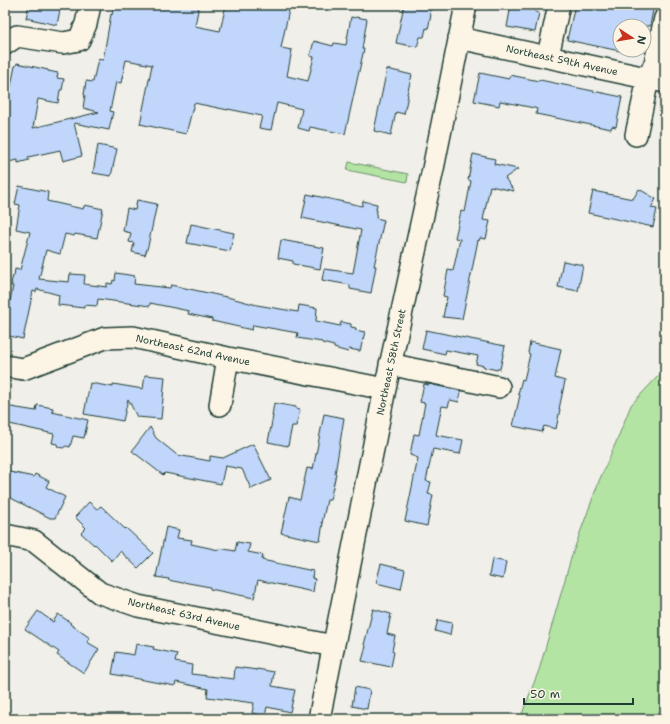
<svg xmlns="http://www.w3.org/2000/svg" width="670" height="724" viewBox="0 0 670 724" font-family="'Shantell Sans',sans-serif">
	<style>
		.green { fill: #b4e4a3; stroke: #6a906c }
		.building { fill: #c1d6fb; stroke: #1f3d34 }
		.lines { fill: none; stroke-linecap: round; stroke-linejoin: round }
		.minor-casing { stroke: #1f3d34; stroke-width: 24 }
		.minor { stroke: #fcf5e5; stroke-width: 21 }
		.labels { text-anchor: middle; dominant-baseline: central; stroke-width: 3.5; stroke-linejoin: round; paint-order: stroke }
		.street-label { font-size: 10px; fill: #1f3d34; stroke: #fcf5e5 }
	</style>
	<rect width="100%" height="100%" fill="#f0efe9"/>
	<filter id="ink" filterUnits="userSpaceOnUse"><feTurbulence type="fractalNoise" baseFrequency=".025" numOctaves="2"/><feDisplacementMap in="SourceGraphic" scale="8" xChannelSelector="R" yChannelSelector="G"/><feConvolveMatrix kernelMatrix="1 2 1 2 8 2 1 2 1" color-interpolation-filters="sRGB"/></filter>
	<g filter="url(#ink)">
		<path class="green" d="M349 162 408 174 407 182 347 170Z
			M665 372V719H520L539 670 572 555 599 481 617 440 631 405 661 373Z"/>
		<path class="building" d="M29 5H61L57 25 26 18Z
			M114 5H199L195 26 220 31 226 5H290L281 48 292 50 287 76 308 81 314 57 310 56 314 41 333 46 334 43 346 45 351 17 356 18V17L367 19 362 49H364L345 134 310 127 309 131 298 128 302 109 277 103 271 130 259 128 262 116 228 109V110L194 103 186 134 140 124 152 65 126 60 121 83 116 82 110 111 113 112 109 130 74 123 82 156 63 161 60 150 28 157 29 160 18 163V160L8 162 5 148V115L15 66H16L17 63 48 70V71L58 73 57 78 64 79 62 90H60L58 103 38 99 33 128 99 112 83 108 85 95H84L86 81 93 82 98 59 103 60 111 14 112 15Z
			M404 5H425L431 6 430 14 431 15 428 29 426 28 424 37H420L417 47 396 43Z
			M511 5H537L535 12 539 13 535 32 507 27Z
			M575 5H654L650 26H620V51L567 40Z
			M387 69 412 75 407 94 408 95 404 114 396 112 391 135 374 131Z
			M480 73 509 79 510 75 539 81 540 80 622 97 616 127 612 126 611 129 536 114 537 109 534 108 500 101 499 106 474 101Z
			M98 145 117 149 111 176 93 173Z
			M473 154 495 159 494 164 518 169 505 178 514 191 490 186 483 220 490 221 486 239 480 238 479 241 478 240 471 275 462 319 443 317 447 297 443 296 448 270 453 271 460 239 455 238 461 211 465 212 471 181 468 180Z
			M19 186 48 192 47 201 83 209 84 206H85V205L103 209 97 238 75 234 74 236 65 234 60 254 46 250 39 279 69 282 70 274 85 275 84 284 107 287V283L112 284 113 280 115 281 116 273 135 276 134 284 170 288 171 285 231 298 257 305 298 312 299 305 317 308 316 321 340 326 341 322 351 324V327L356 328 355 330 365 332 360 351 349 349 348 352 334 348V346L322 343V342L297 338 298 333 253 325 252 330 212 321V319L188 314 189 311 150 303V306L98 299 97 306 84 305V308L58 305 59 295 37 289 36 292 33 291 23 339 5 335V326L13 286H11L12 283H11L13 276H14L15 269 20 270 30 232 16 229 20 205 15 204Z
			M639 189 656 199 651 208 657 209 653 227 588 213 593 191 633 199Z
			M307 194 362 206 363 201 377 204 376 210H377L376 218 384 220 374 266H376L371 293 350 289V285L322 280 324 269 353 273 361 230 302 218Z
			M137 200 157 204 148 246 145 255 132 252 134 243 129 242 131 233 123 231 127 208 135 210Z
			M191 224 234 233 230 251 187 243Z
			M281 240 324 248 320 269 293 264V261L278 258Z
			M563 261 583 265 578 291 558 287Z
			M426 330 505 346 500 369H497V370L484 367V366L476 364 478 356 446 350 445 354 422 349Z
			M530 342 561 349 555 378 565 381 559 409H560L556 429 544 426 542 432 513 426 520 395 518 394 522 379 524 380 530 354 528 353Z
			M145 375 165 377 161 419 137 417 128 399 123 421 84 414 90 383 113 387V384L143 389Z
			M424 384 429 385V384L461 391 459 402 450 400 448 407 442 406 436 435 463 440 460 454 433 449 426 481 431 482 428 494 433 495 427 526 405 521 418 458 410 455 414 434 419 435 425 403 420 402Z
			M274 403 296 407V409L300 410 296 426H292L288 446 268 442 273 416H272Z
			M37 405 53 408 52 412 88 420 84 438 73 436 70 447 66 446 63 448 58 447 57 444 52 443 54 434 5 423V406L36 411Z
			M324 414 344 418 335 474H336L330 500H327L322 523H323L320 541 281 533 289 497 300 500 307 468 313 469Z
			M150 427 156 438 177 455 210 461V456L223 458 253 444 271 480 251 489 242 469 225 466 221 484 165 473 163 475 132 451Z
			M5 471 34 477 35 474 49 481 46 487 65 497 55 518H50L5 495Z
			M89 502 97 509 101 506 125 529 126 528 153 553 138 568 120 551 112 561 95 544 94 545 81 533 86 528 75 517Z
			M166 527 179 530 177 538 192 540 191 544 219 550V548L235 551 237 542 250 544 248 552 263 555 262 560 313 571 312 578 315 579 313 592 258 580 254 598 210 589V587L183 582V583L168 580 169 579 156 577Z
			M492 559 506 562 503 579 489 576Z
			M381 564 405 570 401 589 376 583Z
			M373 609 391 614 387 634 395 636 392 651 394 652 391 667 362 661 366 646 364 645Z
			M38 611 53 622 58 614 71 623 70 624 90 638 87 642 99 649 84 673 57 655 59 652 25 629Z
			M438 620 452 623 450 635 435 631Z
			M136 644 154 647 153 649 177 654 175 662 192 665 191 674 234 679 235 667 257 670V669L274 672 272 686 295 690 290 712 267 707 265 716 252 713 254 703 207 697 208 689 176 682 175 686 112 674 116 652 134 655Z
			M355 687 370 690 367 709 352 706Z"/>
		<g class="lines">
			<defs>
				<path id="minor" d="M459 38 665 82
					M5 44 17 36 63 43 79 40 86 24 90 5
					M548 56 559 5
					M636 135 648 79 655 63 665 18
					M390 364 412 369 434 373 499 387
					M5 366 23 369 105 338 133 337 228 358 385 389
					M220 405 228 358
					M5 535 34 541 100 593 138 606 333 646
					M319 719 385 389 433 169 466 5"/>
			</defs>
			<use href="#minor" class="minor-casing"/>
			<use href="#minor" class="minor"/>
		</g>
	</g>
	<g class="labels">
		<g class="street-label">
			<text transform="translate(562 60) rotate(12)">Northeast 59th Avenue</text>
			<text transform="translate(193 350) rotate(12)">Northeast 62nd Avenue</text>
			<text transform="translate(391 362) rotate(-78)">Northeast 58th Street</text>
			<text transform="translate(184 614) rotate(13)">Northeast 63rd Avenue</text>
		</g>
	</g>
	<rect width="670" height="724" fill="none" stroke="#fcf5e5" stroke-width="20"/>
	<rect x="10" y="10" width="650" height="704" fill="none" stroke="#1f3d34" stroke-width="1.5" filter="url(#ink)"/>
	<g transform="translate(632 38) rotate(102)"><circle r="19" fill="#fcf5e5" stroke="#a4ab9e"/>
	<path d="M0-3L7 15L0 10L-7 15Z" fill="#c8321e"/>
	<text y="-6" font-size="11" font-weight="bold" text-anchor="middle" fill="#1f3d34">N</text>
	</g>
	<path d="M524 698v6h109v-6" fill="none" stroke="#1f3d34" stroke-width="2"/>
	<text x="530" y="698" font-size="12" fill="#1f3d34" stroke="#fcf5e5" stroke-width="3" paint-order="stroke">50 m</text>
</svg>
